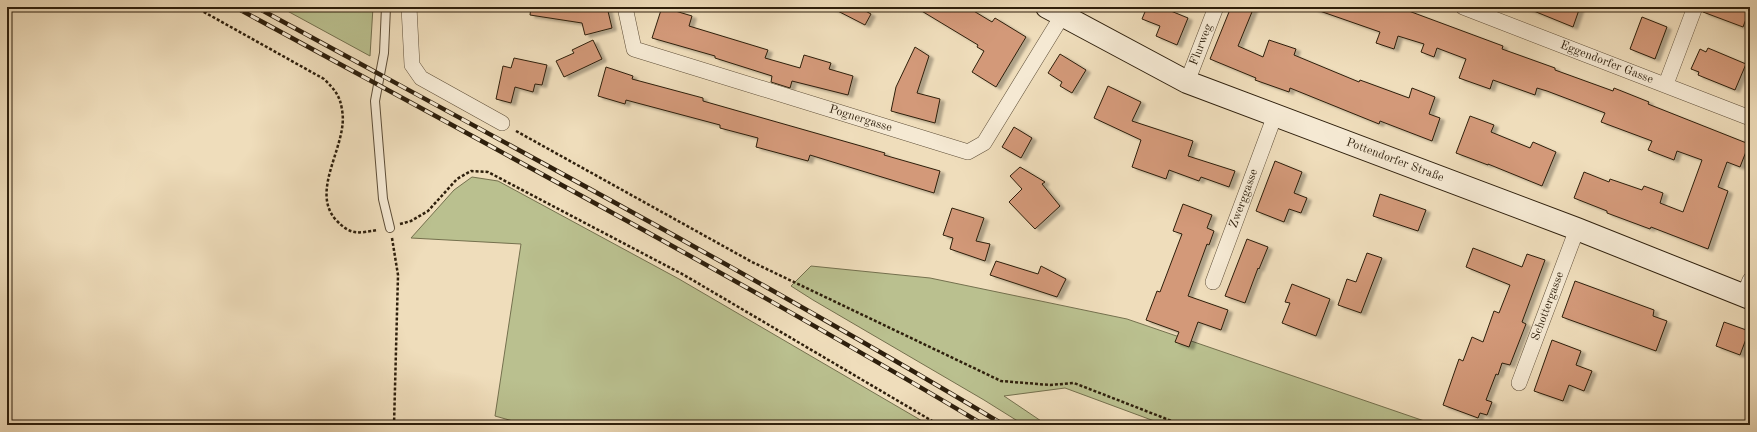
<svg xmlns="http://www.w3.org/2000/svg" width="1757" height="432" viewBox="0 0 1757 432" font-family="'Old Standard TT',serif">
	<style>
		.green { fill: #bac08f; stroke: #74704e }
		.building { fill: #d39979; stroke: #2e1f0c; filter: url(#shadow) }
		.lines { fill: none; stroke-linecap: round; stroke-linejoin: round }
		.lane-casing { stroke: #5e4e38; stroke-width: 10 }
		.street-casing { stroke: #5e4e38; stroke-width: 16 }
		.secondary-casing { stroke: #2e1f0c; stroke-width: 24 }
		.path { stroke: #2e1f0c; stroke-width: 2.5; stroke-dasharray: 3 2; stroke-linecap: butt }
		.lane { stroke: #f5e9d3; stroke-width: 8 }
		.street { stroke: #f5e9d3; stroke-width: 15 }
		.secondary { stroke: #f5e9d3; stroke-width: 22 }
		.rail-casing { stroke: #2e1f0c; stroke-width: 4.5 }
		.rail { stroke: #f5e9d3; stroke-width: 3; stroke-dasharray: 9; stroke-linecap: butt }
		.labels { text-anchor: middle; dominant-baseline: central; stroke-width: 4; stroke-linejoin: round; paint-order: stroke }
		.street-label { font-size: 12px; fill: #2e1f0c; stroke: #f5e9d3 }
	</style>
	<defs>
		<filter id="shadow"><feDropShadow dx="4.5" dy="2.5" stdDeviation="1" flood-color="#0004"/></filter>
	</defs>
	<rect width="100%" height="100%" fill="#efddbb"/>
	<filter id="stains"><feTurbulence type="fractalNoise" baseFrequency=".005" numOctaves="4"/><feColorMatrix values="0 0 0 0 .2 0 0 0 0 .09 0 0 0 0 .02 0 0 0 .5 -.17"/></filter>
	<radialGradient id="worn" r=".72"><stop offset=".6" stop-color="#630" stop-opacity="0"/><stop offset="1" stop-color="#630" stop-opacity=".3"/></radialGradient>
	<path class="green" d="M280 7H373L370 56Z
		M472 177 498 181 679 279 929 425H527L495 416 521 244 411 238 454 190Z
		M811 266 930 278 1127 319 1436 425H1165L1065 388 1004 396 1047 425H1024L984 400 813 300 791 286Z"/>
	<path class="building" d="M531 7H607L612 28 585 35 582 23 530 15Z
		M662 7 692 16 689 26 768 50 765 58 800 68 804 55 831 63 829 69 853 76 848 95 792 81 790 88 771 82 772 76 715 58V56L652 38Z
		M830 7H858L871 14 865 25Z
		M915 7H967L992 22 995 18 1026 37 996 87 972 72 984 51 977 47 978 45Z
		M1147 7H1161L1188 18 1177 45 1156 36 1160 26 1142 19Z
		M1231 7H1254L1238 46 1263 57 1269 40 1296 49 1294 55 1359 82 1360 80 1409 98 1412 88 1435 97 1429 114 1440 118 1432 141 1380 121 1379 124 1290 88 1289 92 1255 80 1256 78 1210 59Z
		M1314 7H1398L1503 46 1502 49 1555 68V70L1613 91 1614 88 1649 102 1648 104 1749 144 1740 167 1727 162 1718 187 1728 191 1708 249 1651 227 1650 229 1607 213V211L1574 198 1584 172 1609 182 1610 179 1642 190 1644 186 1663 193 1660 203 1683 212 1702 160 1677 151 1674 160 1648 150 1652 141 1601 122 1605 113 1547 91 1537 88 1535 95 1493 80 1490 89 1459 78 1466 59 1437 48 1434 57 1421 52 1424 44 1398 36 1394 49 1376 43 1380 32 1314 9Z
		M1524 7H1580L1573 27Z
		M1704 7H1747L1746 10 1749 11 1743 27 1703 12Z
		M1642 17 1667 27 1655 59 1630 49Z
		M593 40 602 59 564 77 556 61 574 53 572 50Z
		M915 47 929 56 917 93 940 99 935 123 891 111 896 87Z
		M1708 48 1746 64 1735 90 1698 75 1699 72 1691 69 1700 49 1706 52Z
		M1060 54 1086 70 1072 93 1060 86 1062 82 1048 73Z
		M514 58 547 65 542 85 535 84 533 92 515 87 511 103 496 99 503 66 511 68Z
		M606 67 633 76 632 79 703 98V101L861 146 885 153 884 155 940 171 934 193 810 155 808 161 756 147 758 138 720 128V125L626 100 625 104 598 96Z
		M1108 86 1141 102 1132 121 1193 141 1188 156 1235 171 1229 187 1201 177 1199 181 1169 170 1166 179 1132 167 1141 140 1094 118Z
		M1470 116 1494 125 1491 132 1530 148 1533 142 1556 152 1542 186 1488 164V165L1456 153Z
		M1014 127 1032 138 1021 158 1002 147Z
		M1275 161 1302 172 1294 193 1307 198 1301 213 1289 209 1284 222 1256 211Z
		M1020 167 1045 182 1042 184 1060 206 1035 229 1009 202 1022 189 1010 176Z
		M1380 194 1426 210 1418 231 1373 216Z
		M1183 204 1212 215 1207 228 1214 231 1209 245 1207 244 1188 296 1228 310 1221 330 1198 322 1189 347 1175 342 1179 332 1146 320 1157 291 1160 292 1182 234 1173 231Z
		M952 208 984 218 976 241 990 244 985 261 950 249 953 238 943 235Z
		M1247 239 1268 247 1259 269 1258 268 1245 303 1225 296Z
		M1473 248 1522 267 1527 254 1545 260 1522 322 1526 324 1510 365 1502 363 1498 375 1496 374 1486 400 1492 402 1487 415 1480 413 1478 418 1443 405 1459 359 1463 361 1472 337 1483 342 1494 311 1499 313 1510 285 1466 267Z
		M1367 253 1382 258 1361 313 1338 305 1347 279 1356 282Z
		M996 261 1038 274 1041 266 1066 279 1057 297 990 275Z
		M1575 281 1654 310 1653 316 1667 321 1656 351 1562 317Z
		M1292 284 1330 299 1316 336 1282 323 1290 303 1285 302Z
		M1724 322 1749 331 1740 355 1716 346Z
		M1552 340 1581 351 1576 365 1592 371 1584 391 1569 385 1563 401 1534 391Z"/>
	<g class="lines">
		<defs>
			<path id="lane" d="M386 7 384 53 375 101 383 199 390 228"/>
			<g id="street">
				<path d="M409 7 412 65 421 78 502 123"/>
				<path id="s1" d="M625 7 634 49 968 152 984 143 1062 16"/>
				<path id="s2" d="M1463 7 1750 118"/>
				<path id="s3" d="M1187 82 1216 7"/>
				<path d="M1666 84 1695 7"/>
				<path id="s4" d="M1213 282 1275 115"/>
				<path d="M1744 295 1750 280"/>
				<path id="s5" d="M1519 383 1577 229"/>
			</g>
			<g id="secondary">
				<path id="s6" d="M1047 7 1187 82 1577 229 1750 298"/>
			</g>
		</defs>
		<use href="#lane" class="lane-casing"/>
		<use href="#street" class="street-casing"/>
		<use href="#secondary" class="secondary-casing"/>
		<path class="path" d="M195 7 324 79C334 89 340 95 342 110 349 144 309 190 336 220 351 236 358 233 378 230
			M516 131 752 262 1001 381 1050 385 1074 383 1182 425
			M400 224 411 221 428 211 457 179 471 171 488 172 684 275 939 425
			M392 238 398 275 394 425"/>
		<use href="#lane" class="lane"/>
		<use href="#street" class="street"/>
		<use href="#secondary" class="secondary"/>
		<defs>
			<path id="rail" d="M235 7C486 144 738 278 984 425
				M256 7C507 144 759 278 1004 425"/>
		</defs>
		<use href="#rail" class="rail-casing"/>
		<use href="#rail" class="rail"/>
	</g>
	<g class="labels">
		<g class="street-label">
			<text stroke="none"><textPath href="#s3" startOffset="40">Flurweg</textPath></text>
			<text stroke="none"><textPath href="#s2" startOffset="154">Eggendorfer Gasse</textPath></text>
			<text stroke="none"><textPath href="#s1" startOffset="280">Pognergasse</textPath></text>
			<text stroke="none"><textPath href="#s6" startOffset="381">Pottendorfer Straße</textPath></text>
			<text stroke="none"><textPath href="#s4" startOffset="89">Zwerggasse</textPath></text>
			<text stroke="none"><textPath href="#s5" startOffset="82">Schottergasse</textPath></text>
		</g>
	</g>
	<rect width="1757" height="432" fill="none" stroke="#efddbb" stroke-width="24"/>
	<rect x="8" y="8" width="1741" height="416" fill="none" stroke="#2e1f0c" stroke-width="2"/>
	<rect x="12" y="12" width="1733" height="408" fill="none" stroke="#2e1f0c"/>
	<rect width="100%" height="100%" filter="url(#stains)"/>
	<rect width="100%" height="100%" fill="url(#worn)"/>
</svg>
